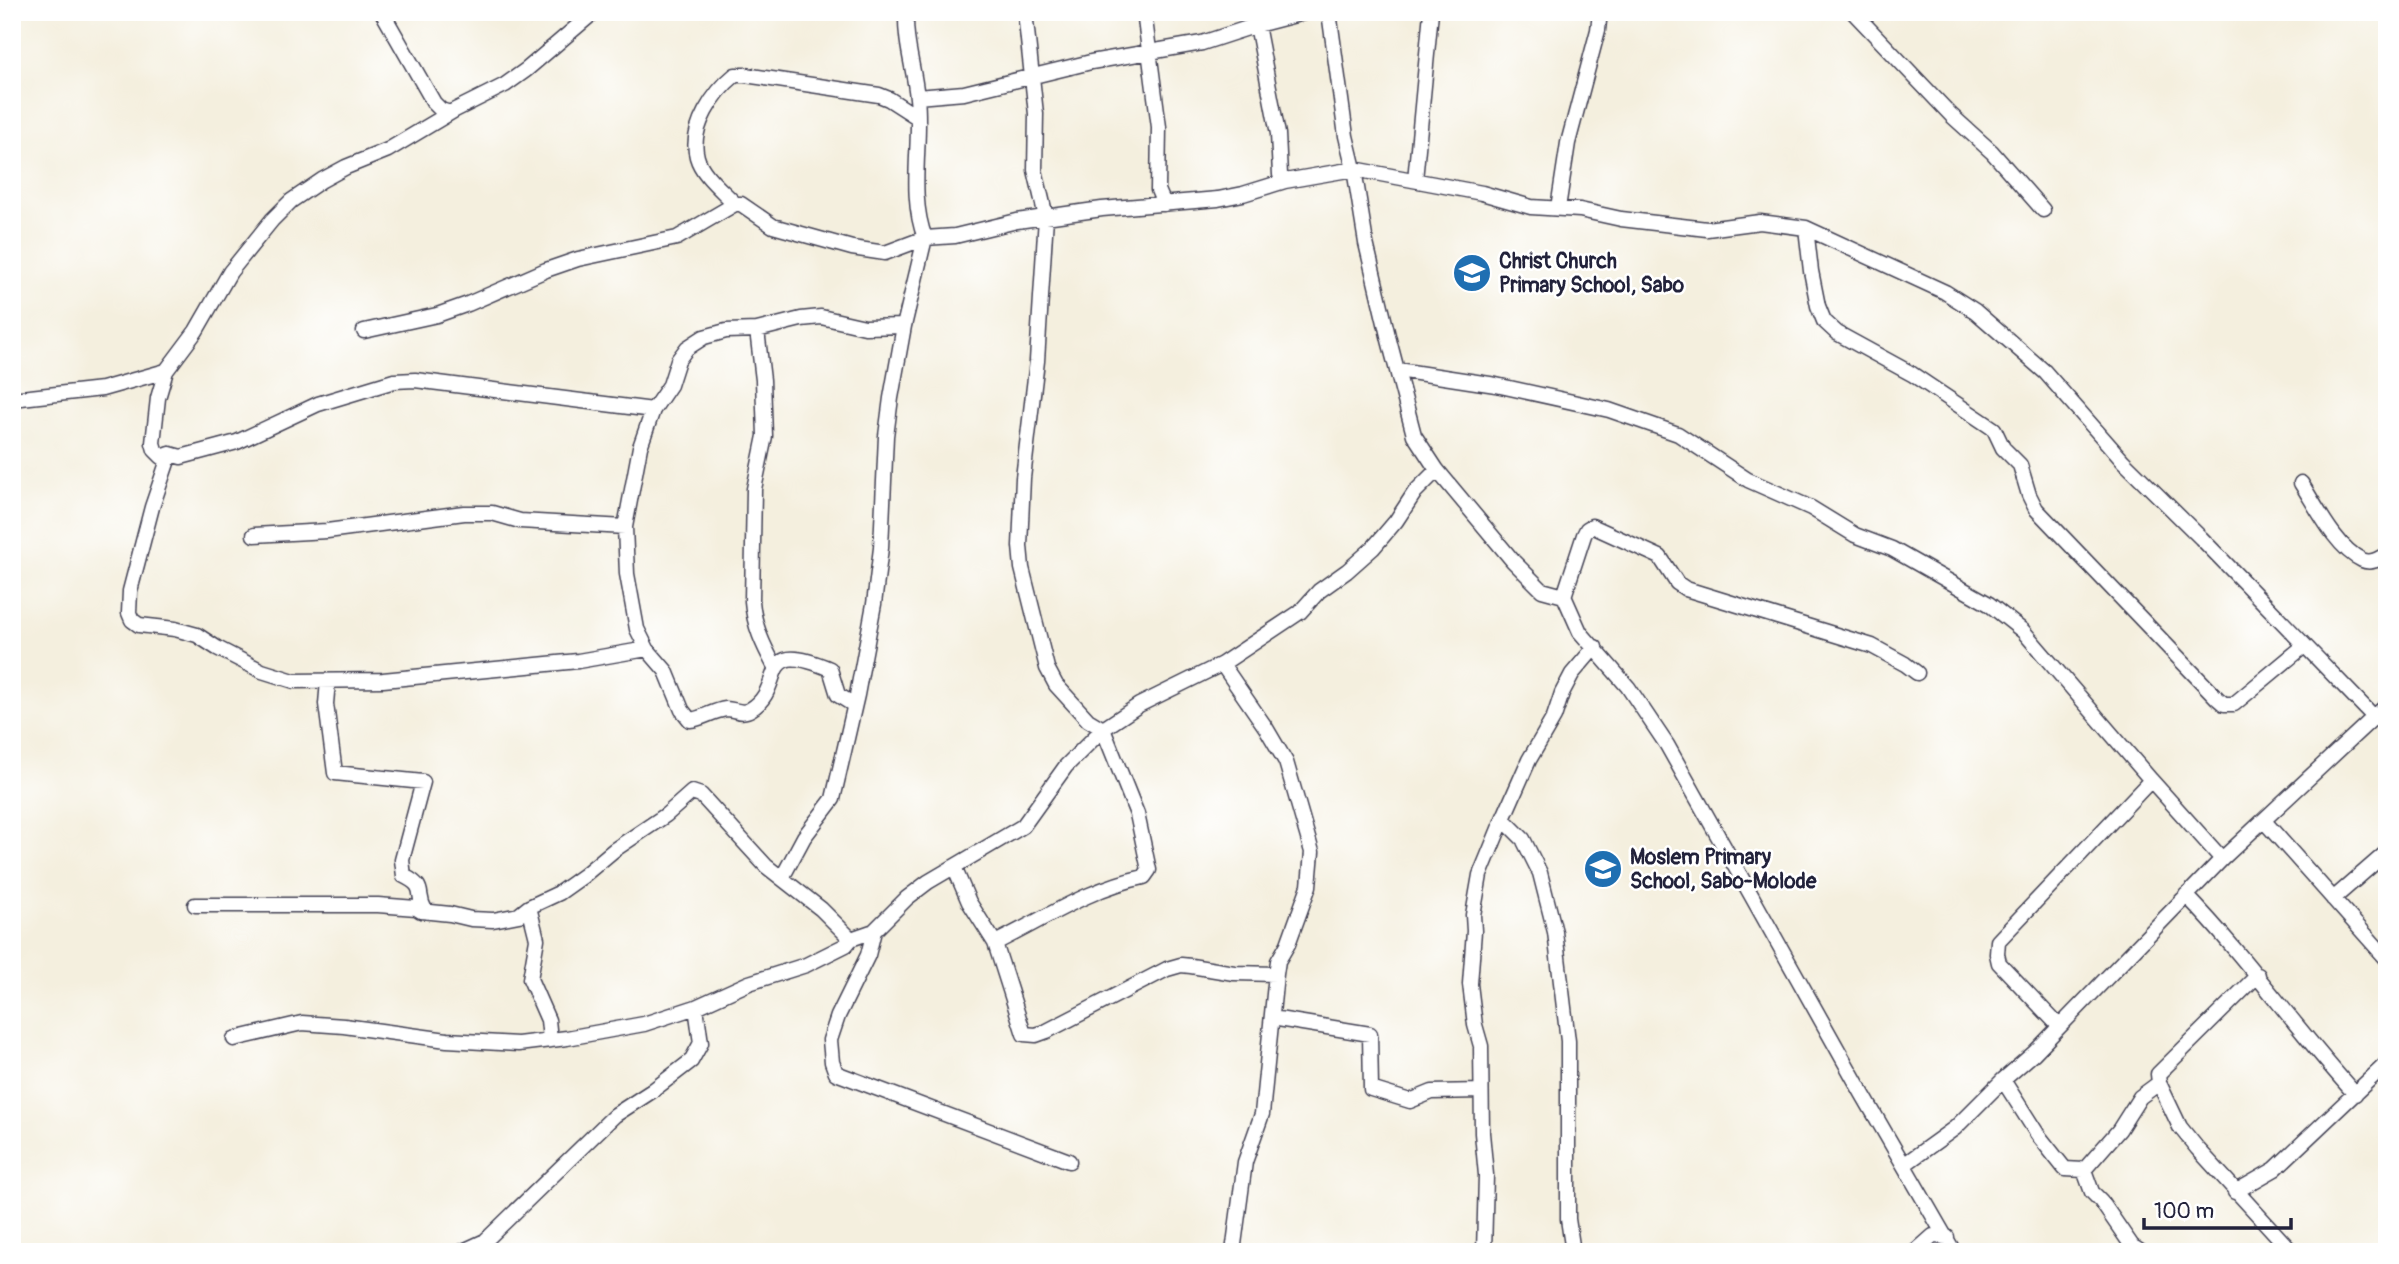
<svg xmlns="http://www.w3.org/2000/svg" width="2399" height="1264" viewBox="0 0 2399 1264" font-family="Pangolin,sans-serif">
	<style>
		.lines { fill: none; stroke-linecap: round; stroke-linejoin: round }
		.minor-casing { stroke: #424153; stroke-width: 17 }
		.minor { stroke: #fff; stroke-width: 14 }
		.labels { text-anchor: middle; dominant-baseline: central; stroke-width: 5; stroke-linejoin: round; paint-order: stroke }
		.poi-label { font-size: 21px; font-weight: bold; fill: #22223b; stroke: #fff; text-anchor: start }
	</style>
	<rect width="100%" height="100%" fill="#fff"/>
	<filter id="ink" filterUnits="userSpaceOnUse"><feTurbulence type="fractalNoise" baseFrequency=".0143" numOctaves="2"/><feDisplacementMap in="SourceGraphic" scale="14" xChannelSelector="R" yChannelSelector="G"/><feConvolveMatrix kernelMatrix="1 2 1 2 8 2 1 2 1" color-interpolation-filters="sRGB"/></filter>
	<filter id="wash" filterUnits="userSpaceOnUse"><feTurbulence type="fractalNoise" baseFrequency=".00686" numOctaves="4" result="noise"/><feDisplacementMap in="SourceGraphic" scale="28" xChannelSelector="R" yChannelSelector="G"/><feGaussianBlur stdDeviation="1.57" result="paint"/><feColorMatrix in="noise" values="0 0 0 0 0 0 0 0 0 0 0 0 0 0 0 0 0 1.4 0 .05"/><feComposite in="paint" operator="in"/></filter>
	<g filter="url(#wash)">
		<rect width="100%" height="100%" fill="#f4efde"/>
	</g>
	<g filter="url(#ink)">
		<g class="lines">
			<defs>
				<path id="minor" d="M382 12 434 103 441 110 450 113
					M594 12 526 70 505 85 455 110 388 150 346 167 322 180 291 201 272 220 230 272 196 331 166 371 158 398 153 443 155 450 162 457 170 454 181 457 237 442 318 404 394 381 415 380 653 410
					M1144 12 1159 127 1158 190 1164 204
					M1329 12 1346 136 1354 169 1366 243 1389 340 1414 435 1437 470 1513 561 1542 590 1564 596 1580 632 1628 687 1667 745 1862 1093 1954 1252
					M1853 12 1951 115 1992 152 2043 210
					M1257 25 1278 134 1280 175 1285 181
					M917 97 964 93 1091 62 1202 43 1257 25 1307 12
					M1415 180 1431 12
					M735 204C722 190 702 175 697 157 689 128 714 92 735 75H745L879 95 889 99 917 117
					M1558 208 1568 143 1598 30 1600 12
					M1806 228 1811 271 1818 306 1824 321 1837 333 1912 374 1994 429 2003 448 2020 465 2029 495 2036 509 2217 698 2224 704H2234L2304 646
					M757 330 763 380 765 436 754 489 752 601C754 626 763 645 775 667
					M364 331 437 315 468 304 546 270 578 259 677 238 735 204H741L773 226 852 248 885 253 925 238 955 236 1017 221 1102 209 1218 199 1243 194 1285 181 1354 169 1482 193 1531 207 1580 210 1621 219 1707 229 1760 222 1806 228 1945 292 1975 311 2045 372 2123 461 2201 538 2374 717
					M1398 370 1496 385 1609 410 1678 434 1748 480 1811 508 1855 535 1892 549 1989 604 2023 631 2151 780 2222 859
					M12 399 102 389 166 371
					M170 454 152 507 130 591 129 613 132 620 139 625 175 629 197 635 217 648 262 671 294 681 383 680 578 661 647 649
					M2301 483C2316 506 2336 548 2362 560 2371 564 2379 559 2387 554
					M254 535 327 531 464 513H492L520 521 625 527
					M1564 596 1584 535 1587 529 1592 526 1660 557 1677 583 1686 589 1872 646 1905 664 1917 673
					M1222 664 1266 728 1286 762 1312 852 1309 886 1288 944 1278 961 1276 974 1262 1114 1245 1162 1233 1252
					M328 681 326 704 335 773 423 782 402 860 404 876C428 888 415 893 425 910
					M854 705 838 695 830 669C755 637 787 687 751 709 742 715 735 709 726 709 712 711 702 719 690 720L682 710 666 671 647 649 637 629 627 574 625 527 640 447 653 410 670 385 678 360 687 348 704 337 726 331 757 330 801 319 821 317 865 327 904 326
					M1503 819 1523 839 1540 873 1555 932 1568 1041V1219L1573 1252
					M2264 821 2387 959
					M954 867 969 902 995 943 1024 1034 1036 1035 1047 1031 1167 969 1181 965 1191 966 1234 973 1276 974
					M782 878 804 837 833 799 857 695 874 604 881 548 886 436 891 398 904 326 925 238C908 194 922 143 917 98 914 67 905 45 906 12
					M2186 895C2247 958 2296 1029 2355 1094
					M2333 899 2387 852
					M195 905H378L416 908 421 911 450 914 471 919 493 920 519 915 529 907 559 893 583 876 614 850 666 815 692 792 701 795 766 866 821 909 851 939
					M529 907 537 939 530 979 548 1020 550 1039
					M874 931 868 955 838 1016 830 1040 832 1062 836 1073 1069 1161
					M995 943C1044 919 1090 888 1144 877L1149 870 1137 814 1103 729 1088 720 1056 685 1047 668 1022 568 1020 546 1023 478 1037 361 1046 217 1035 170 1036 114 1025 12
					M1272 1018 1370 1034 1371 1089 1410 1101 1432 1092 1481 1091
					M2059 1026 1999 963 1997 954 1998 941 2151 780
					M234 1039 302 1023 344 1026 447 1040 518 1044 567 1038 644 1024 696 1007 749 983 806 965 846 945 851 939 874 931 907 898 928 882 1023 826 1066 766 1103 729 1139 705 1222 664 1300 612 1319 591 1347 571 1373 548 1396 521 1415 492 1437 470
					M2003 1080 2038 1135 2065 1169 2084 1170 2092 1192 2101 1201 2132 1246 2141 1252
					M2159 1083 2180 1127 2197 1148 2292 1252
					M1905 1164 1955 1128 2003 1080 2034 1053 2222 859 2387 705
					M2084 1170 2119 1130 2140 1097 2159 1083 2158 1074 2258 975
					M2235 1192 2275 1169 2387 1063
					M461 1252 485 1241 615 1115 652 1091 691 1061 701 1043 696 1007
					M1484 1252 1486 1175 1482 1133 1481 1046 1475 1025 1470 984 1474 931 1473 915 1480 875 1503 819 1529 760 1554 717 1562 693 1572 674 1595 647
					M1915 1252 1933 1236 1947 1237"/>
			</defs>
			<use href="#minor" class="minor-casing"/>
			<use href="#minor" class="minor"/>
		</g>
	</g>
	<defs>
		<symbol id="school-disc" viewBox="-11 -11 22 22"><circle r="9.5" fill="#1f6fb2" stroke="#fff"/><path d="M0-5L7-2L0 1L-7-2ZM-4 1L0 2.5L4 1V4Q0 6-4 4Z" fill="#fff"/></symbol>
	</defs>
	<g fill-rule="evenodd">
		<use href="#school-disc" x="1450" y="251" width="44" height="44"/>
		<use href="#school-disc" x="1581" y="847" width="44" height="44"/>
	</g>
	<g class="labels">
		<g class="poi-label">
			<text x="1499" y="261">Christ Church<tspan x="1499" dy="24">Primary School, Sabo</tspan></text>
			<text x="1630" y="857">Moslem Primary<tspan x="1630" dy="24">School, Sabo-Molode</tspan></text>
		</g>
	</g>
	<rect width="2399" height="1264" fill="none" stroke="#fff" stroke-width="42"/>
	<path d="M2144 1218v10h147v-10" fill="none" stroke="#22223b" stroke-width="3.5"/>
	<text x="2154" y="1218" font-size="21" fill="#22223b" stroke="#ffffff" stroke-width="5" paint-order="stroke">100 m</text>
</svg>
